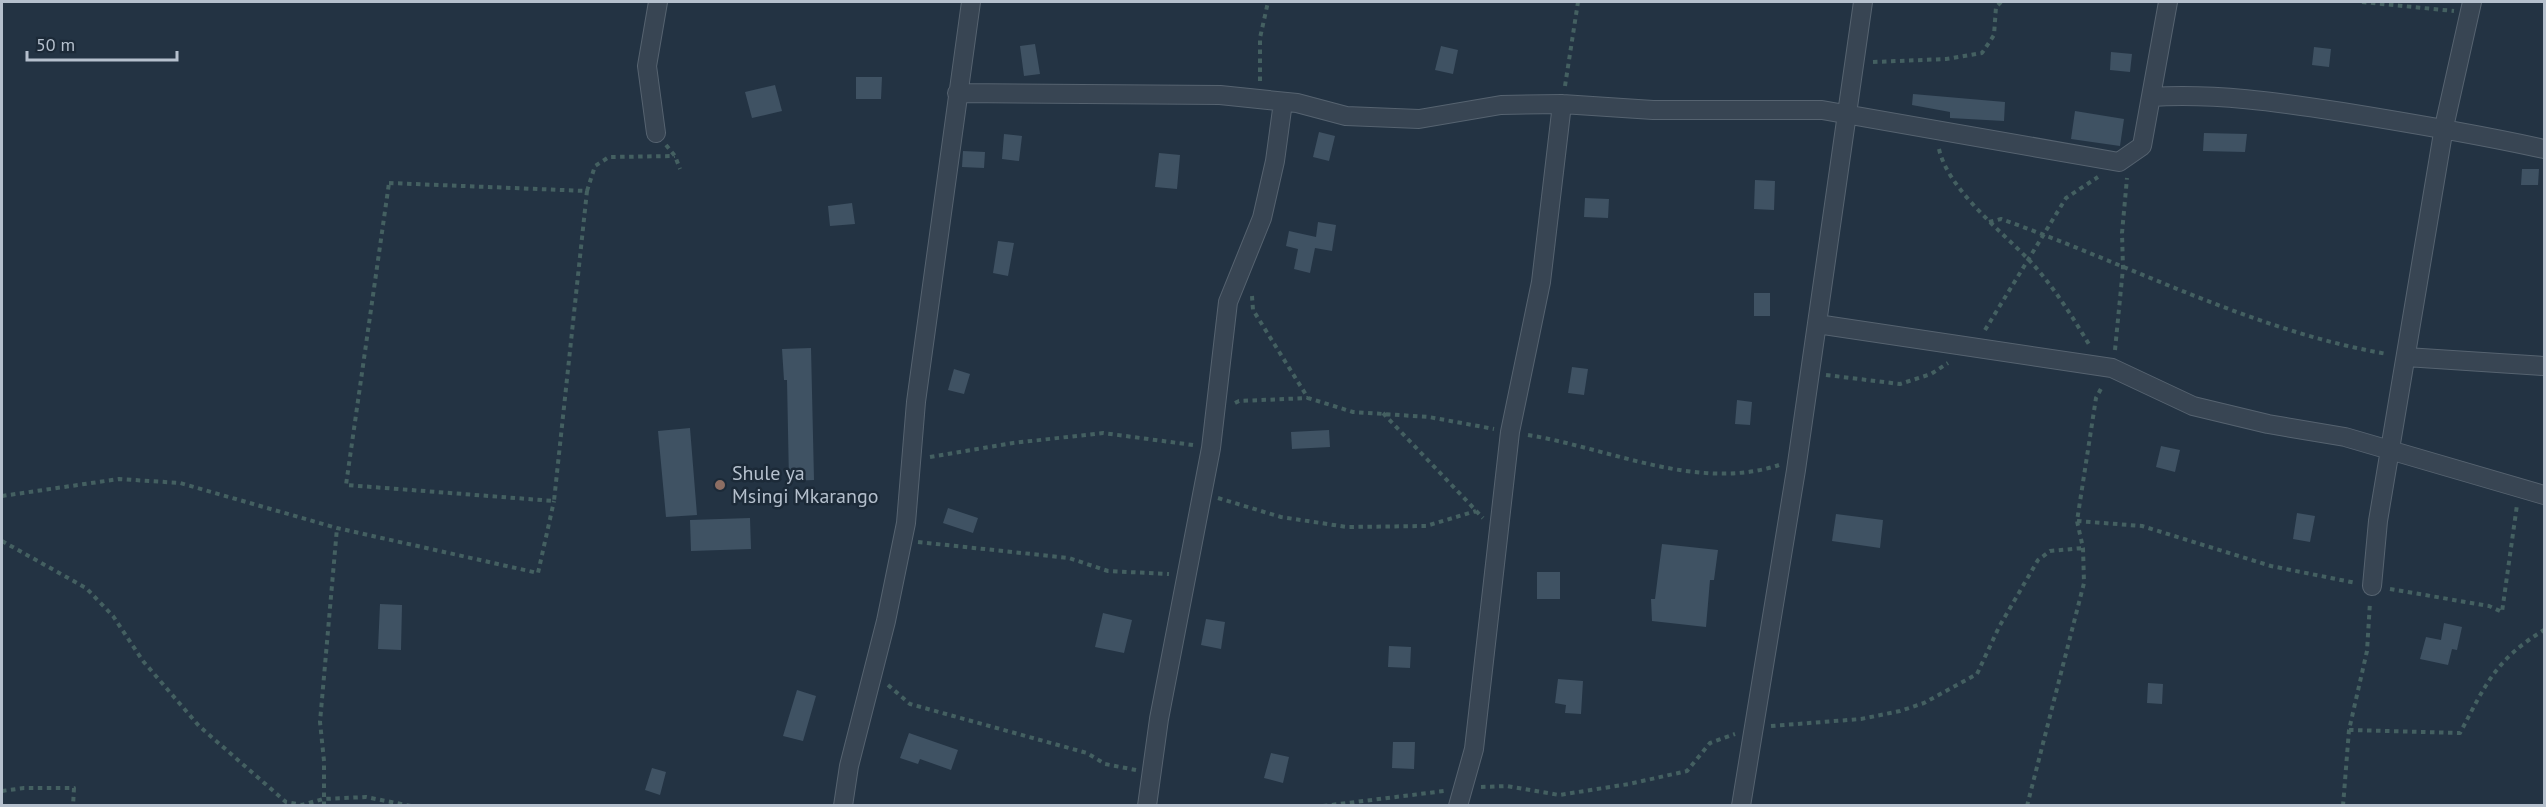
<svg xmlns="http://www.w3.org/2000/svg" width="2546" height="807" viewBox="0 0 2546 807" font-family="'PT Sans',sans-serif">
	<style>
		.building { fill: #3f5263 }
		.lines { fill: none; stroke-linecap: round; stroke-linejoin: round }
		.street-casing { stroke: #566370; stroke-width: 20 }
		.path { stroke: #446061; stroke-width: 4; stroke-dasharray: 4.5 4.5; stroke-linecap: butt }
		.street { stroke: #384553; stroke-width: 18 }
		.education-dot { fill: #8d6e63; stroke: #1c2a38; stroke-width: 2 }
		.labels { text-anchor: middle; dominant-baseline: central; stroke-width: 5; stroke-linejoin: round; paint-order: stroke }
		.poi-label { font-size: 20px; fill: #b5c0cd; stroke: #1c2a38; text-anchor: start }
	</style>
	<rect width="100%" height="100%" fill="#233343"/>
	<path class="building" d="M1035 44 1040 74 1024 76 1020 46Z
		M1441 46 1458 50 1453 74 1435 70Z
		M2314 47 2331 49 2329 67 2312 65Z
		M2111 52 2132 54 2130 72 2110 70Z
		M856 77H882L881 99H856Z
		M775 85 782 111 752 118 745 92Z
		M1913 94 2005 102 2004 121 1950 118V112L1912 105Z
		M2075 111 2124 119 2120 146 2071 139Z
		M1319 132 1335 136 1329 161 1313 157Z
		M2204 133 2247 134 2245 152 2203 151Z
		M1004 134 1022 136 1019 161 1002 159Z
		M963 151 985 152 984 168 962 167Z
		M1159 153 1180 155 1177 189 1155 187Z
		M2522 169H2539L2538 185H2521Z
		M1755 180 1775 181 1774 210 1754 209Z
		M1585 198 1609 199 1608 218 1584 217Z
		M852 203 855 224 830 226 828 206Z
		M1318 222 1336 225 1332 251 1315 248 1310 273 1294 269 1298 249 1286 246 1289 231 1316 237Z
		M998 241 1014 243 1008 276 993 273Z
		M1754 293H1770V316H1754Z
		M811 348 814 480 789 481 787 380H784L782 349Z
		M1572 367 1588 369 1584 395 1568 393Z
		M954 369 970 374 964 394 948 390Z
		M1737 400 1752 402 1750 425 1735 424Z
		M690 428 697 515 666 517 658 431Z
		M1329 430 1330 447 1292 449 1291 432Z
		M2161 446 2180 450 2175 472 2156 467Z
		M948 508 978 518 973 533 943 523Z
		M2297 513 2315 516 2310 542 2293 539Z
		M1836 514 1883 520 1880 548 1832 541Z
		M750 518 751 549 691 551 690 520Z
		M1662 544 1718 550 1714 580H1710L1706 627 1652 621 1651 599H1655Z
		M1537 572H1560V599H1537Z
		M380 604 402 605 401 650 378 649Z
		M1103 613 1132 620 1124 653 1095 647Z
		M1206 619 1225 622 1221 649 1201 645Z
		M2444 623 2462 627 2457 650 2452 649 2448 665 2420 659 2426 637 2441 640Z
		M1389 646 1411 647 1410 668 1388 667Z
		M1558 679 1583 681 1581 714 1565 713 1566 705 1555 703Z
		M2148 683 2163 684 2162 704 2147 703Z
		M797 690 816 696 803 741 783 736Z
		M909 733 958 750 951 770 920 759 918 764 900 758Z
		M1393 742H1415L1414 769 1392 768Z
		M1271 753 1289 757 1283 783 1264 778Z
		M652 768 666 772 660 795 645 790Z"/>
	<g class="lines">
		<defs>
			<path id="street" d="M957 93 1220 95 1297 103 1346 116 1419 119 1501 105 1562 104 1653 110H1822L2119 162 2142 146 2168 2
				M2151 97C2215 93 2278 102 2342 112 2410 123 2477 134 2544 149
				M656 133 647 66 658 2
				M1817 324 2112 368 2193 406 2268 424 2345 437 2544 495
				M2406 357 2544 366
				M2372 586 2378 521 2444 127 2472 2
				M843 806 849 766 886 621 906 523 916 402 971 2
				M1147 806 1159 719 1211 448 1228 302 1262 218 1275 161 1283 102
				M1458 806 1474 749 1510 432 1541 282 1562 104
				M1741 806 1796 470 1863 2"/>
		</defs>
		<use href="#street" class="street-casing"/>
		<path class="path" d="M2362 2 2454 11
			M1873 62 1946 59 1982 53 1994 35 1996 7 2001 2
			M1260 81V38L1268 2
			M1565 86 1578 2
			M666 145 675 156 680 169
			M1939 149C1948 189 2000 230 2028 259 2052 284 2072 316 2090 346
			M389 183 587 191 554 501 346 485Z
			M587 191 595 166 609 157 675 156
			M1989 222 2001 219C2129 264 2253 331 2387 354
			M1252 296 1253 310 1308 398 1353 412 1429 417 1494 429
			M1985 330 2066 198 2098 177
			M2115 350 2123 268 2122 233 2127 178
			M1826 375 1900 384 1931 374 1948 363
			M1235 403 1239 401 1308 398
			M1383 413 1483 518
			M1528 435C1609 448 1697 492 1779 465
			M930 457 1013 443 1103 433 1193 445
			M2 496 119 479 180 483 337 528 538 573 554 501
			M1218 498 1281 517 1347 527 1426 526 1476 511
			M2077 521 2142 526 2271 566 2356 583
			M2 541 86 588 113 616 143 661 199 726 286 802 302 805 323 799 366 797 411 806
			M918 542 1069 558 1108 571 1169 574
			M2390 589 2489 606 2502 612 2517 505
			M888 685 910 704 1087 753 1105 764 1136 770
			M1771 726 1861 719 1900 711 1924 703 1977 674 1999 627 2038 560 2050 551 2083 548
			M2349 730 2460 733C2486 684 2495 660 2544 630
			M1481 787 1507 786 1559 795 1629 784 1687 771 1710 743 1735 734
			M2 791 24 788H74L73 806
			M324 806V761L320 722 337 528
			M1323 806 1444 791
			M2027 806 2084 583 2083 548 2077 521 2096 398 2103 385
			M2343 806 2349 730 2367 651 2370 602"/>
		<use href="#street" class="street"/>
	</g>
	<circle class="education-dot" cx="720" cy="485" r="6"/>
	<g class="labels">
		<g class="poi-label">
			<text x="732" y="473">Shule ya<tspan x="732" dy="23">Msingi Mkarango</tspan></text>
		</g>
	</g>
	<rect width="2546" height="807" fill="none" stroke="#b5c0cd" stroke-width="6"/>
	<path d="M27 51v9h150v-9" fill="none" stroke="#b5c0cd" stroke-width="3"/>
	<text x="36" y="51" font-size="18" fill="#b5c0cd" stroke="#1c2a38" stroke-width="4.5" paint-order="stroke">50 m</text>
</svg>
